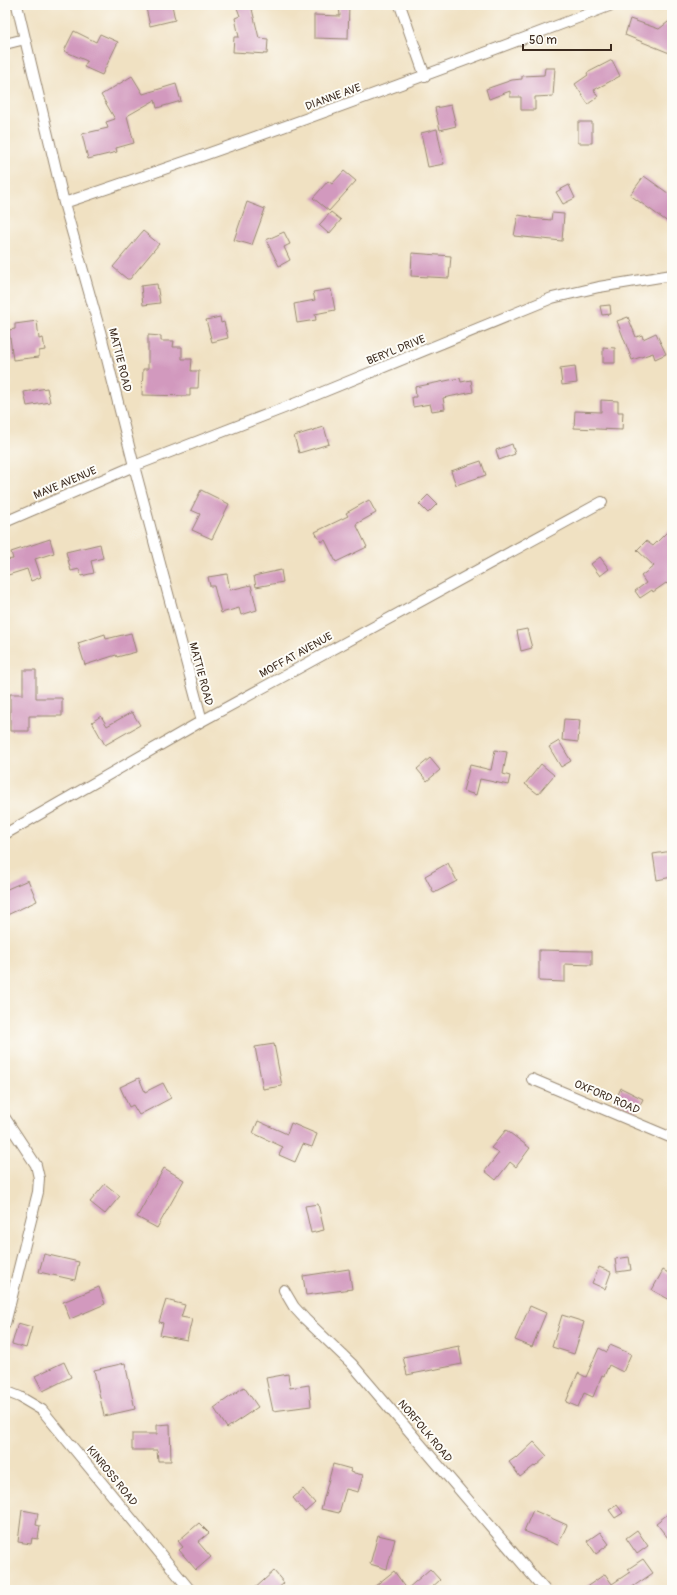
<svg xmlns="http://www.w3.org/2000/svg" width="677" height="1595" viewBox="0 0 677 1595" font-family="Pangolin,sans-serif">
	<style>
		.building { fill: #d299be }
		.lines { fill: none; stroke-linecap: round; stroke-linejoin: round }
		.street-casing { stroke: #968670; stroke-width: 12 }
		.street { stroke: #fff; stroke-width: 10 }
		.labels { text-anchor: middle; dominant-baseline: central; stroke-width: 4; stroke-linejoin: round; paint-order: stroke }
		.street-label { font-size: 11px; fill: #3b2a1e; stroke: #fdfcf7 }
	</style>
	<rect width="100%" height="100%" fill="#fdfcf7"/>
	<filter id="ink" filterUnits="userSpaceOnUse"><feTurbulence type="fractalNoise" baseFrequency=".025" numOctaves="2"/><feDisplacementMap in="SourceGraphic" scale="8" xChannelSelector="R" yChannelSelector="G"/><feConvolveMatrix kernelMatrix="1 2 1 2 8 2 1 2 1" color-interpolation-filters="sRGB"/></filter>
	<filter id="wash" filterUnits="userSpaceOnUse"><feTurbulence type="fractalNoise" baseFrequency=".012" numOctaves="4" result="noise"/><feDisplacementMap in="SourceGraphic" scale="16" xChannelSelector="R" yChannelSelector="G"/><feGaussianBlur stdDeviation="0.9" result="paint"/><feColorMatrix in="noise" values="0 0 0 0 0 0 0 0 0 0 0 0 0 0 0 0 0 1.4 0 .05"/><feComposite in="paint" operator="in"/></filter>
	<g filter="url(#wash)">
		<rect width="100%" height="100%" fill="#f0e1c2"/>
		<g id="blocks">
			<path class="building" d="M158 5H172L175 20 150 26 146 8Z
				M236 5H251L259 38 268 39 267 54 233 52 234 37H239L235 18 240 16Z
				M339 5H349L348 39 314 38V15L340 16Z
				M630 19 659 29 672 19V54L625 35Z
				M74 31 96 42 100 34 118 42 102 75 84 67 87 61 64 51Z
				M612 60 620 76 594 90 598 97 588 104 575 84 588 75 587 73Z
				M545 68H555L553 96 535 97V110H521V97H510V91L489 99 486 89 512 80 522 79V76L544 75Z
				M132 76 143 94 176 84 181 101 157 108 155 100 127 116 134 143 116 148 117 152 88 159 82 134 108 128 106 122 115 119 101 95Z
				M451 105 456 126 440 130 435 108Z
				M578 122H592V143H578Z
				M437 129 444 164 428 167 421 133Z
				M344 171 356 181 329 211 313 198 328 181 332 184Z
				M644 176 672 196V225L630 195Z
				M569 185 575 198 563 204 556 192Z
				M247 202 265 209 252 245 234 240Z
				M331 212 341 220 329 234 319 225Z
				M552 213 564 214 562 241 514 236 518 215 531 217V218L551 220Z
				M143 231 159 244 130 279H127L113 267Z
				M284 232 290 244 284 247 290 260 279 266 266 240Z
				M412 253 451 256 449 278 411 276Z
				M157 284 160 303 143 305 141 286Z
				M331 289 335 310 315 314 316 320 297 323 294 304 315 300 313 292Z
				M610 305 611 314 602 315 600 306Z
				M220 317 221 323 224 322 228 338 212 342 206 320Z
				M628 317 636 337 642 335 643 339 656 333 666 354 655 359 653 353 632 360 617 321Z
				M37 321 39 339 43 338 45 350 39 351V357L13 360 9 330 15 329V324Z
				M148 335 161 336V341H174L173 347H182V359H192L191 371H199L198 388H190V396L142 395 143 369H148Z
				M603 347 615 348V363H603Z
				M575 366 577 383 562 385 560 368Z
				M460 378 461 382 471 380 473 392 443 398 445 409 432 411 430 404 413 407 412 397H416L415 387Z
				M47 388 50 402 27 406 24 392Z
				M601 400 618 401V412H623L622 430 574 428 575 411 601 412Z
				M324 427 329 444 299 453 294 436Z
				M512 444 515 454 499 460 496 450Z
				M481 461 486 475 456 485 451 471Z
				M201 490 229 504 212 539 192 530 200 514 191 510Z
				M428 495 437 504 428 513 419 504Z
				M369 500 376 513 356 524 367 547 336 562 325 540 321 542 315 532 348 516 346 513Z
				M672 527V580L667 584 666 583 653 592 652 590 640 598 635 591 646 583 641 576 654 566 637 550 646 541 653 546Z
				M50 539 54 553 35 559 41 577 31 581 27 569 5 576V560L13 559 11 552Z
				M100 544 103 558 91 561 94 573 81 576 79 569 71 571 66 552Z
				M600 557 609 569 600 576 591 564Z
				M281 570 283 582 256 587 254 576Z
				M227 574 230 590 251 585 257 610 241 615 239 608 221 613 214 586H210L208 577Z
				M527 629 532 648 521 651 517 631Z
				M131 633 136 652 117 657 116 655 85 665 78 643 105 634 106 639Z
				M23 670H36V698H62V716H29V731H10V694H23Z
				M132 712 140 725 105 745 92 722 101 716 107 726Z
				M564 719 580 720 578 742 562 740Z
				M559 741 571 761 561 767 549 747Z
				M495 750 507 752 503 774 510 776 508 785 480 779 476 795 463 791 470 765 491 770Z
				M430 758 440 770 427 781 417 769Z
				M541 764 554 775 538 794 525 784Z
				M672 851V877L657 880 653 854Z
				M448 863 457 881 434 893 425 876Z
				M28 880 37 901 5 916V890Z
				M539 950 592 951V965L565 964V982L539 981Z
				M274 1044 282 1086 263 1089 255 1047Z
				M139 1078 145 1092 163 1083 171 1098 139 1115 133 1105 129 1107 120 1087Z
				M621 1088 643 1099 637 1111 615 1101Z
				M258 1121 287 1134 291 1123 317 1134 312 1147 303 1144 295 1162 279 1155 283 1147 253 1133Z
				M506 1130 530 1148 516 1167 510 1162 496 1180 485 1171 499 1153 491 1148Z
				M164 1168 184 1180 157 1228 137 1217Z
				M105 1184 120 1196 105 1214 90 1202Z
				M318 1204 324 1230 311 1233 305 1206Z
				M44 1254 79 1262 75 1280 39 1272Z
				M629 1257 631 1270 617 1272 615 1259Z
				M599 1267 611 1272 605 1289 592 1283Z
				M349 1269 352 1289 306 1295 303 1276Z
				M663 1270 672 1275V1301L652 1290Z
				M99 1287 105 1304 70 1319 63 1302Z
				M166 1300 185 1305 181 1317 192 1319 187 1340 160 1335 163 1323 159 1322Z
				M530 1306 546 1313 532 1347 515 1340Z
				M562 1315 584 1322 574 1354 552 1347Z
				M18 1323 32 1327 26 1348 12 1344Z
				M610 1345 631 1354 623 1372 609 1365 604 1376 602 1375 593 1397 584 1393 578 1407 566 1402 578 1373 586 1377 599 1348 607 1352Z
				M459 1346 462 1364 407 1375 403 1357Z
				M64 1362 71 1377 43 1391 35 1376Z
				M125 1363 135 1409 104 1416 94 1370Z
				M288 1374 290 1388 309 1385 311 1406 273 1411 266 1378Z
				M244 1387 258 1407 227 1428 214 1408Z
				M170 1424 171 1461H158L157 1450H132V1434H157V1425Z
				M534 1442 547 1456 535 1467 534 1466 520 1477 509 1462 516 1457 517 1458Z
				M333 1464 351 1469 350 1472 363 1475 358 1492 346 1489 339 1513 321 1509Z
				M303 1489 315 1503 305 1512 293 1498Z
				M617 1505 623 1513 615 1518 609 1510Z
				M22 1510 38 1513 36 1525 40 1526 38 1539 32 1538 31 1544 18 1542Z
				M533 1510 567 1525 558 1545 524 1531Z
				M672 1511V1543L656 1523Z
				M199 1523 209 1533 198 1542 211 1557 196 1570 179 1550 183 1547 178 1541Z
				M637 1530 648 1546 637 1554 626 1538Z
				M600 1532 609 1544 596 1554 587 1541Z
				M378 1535 395 1539 387 1569 370 1564Z
				M643 1559 653 1573 628 1590H582L605 1574 612 1584 630 1572 628 1569Z
				M430 1569 440 1580 429 1590H370L394 1571 407 1589Z
				M274 1571 284 1583 276 1590H253Z"/>
		</g>
	</g>
	<g filter="url(#ink)">
		<use href="#blocks" fill-opacity="0" stroke="#968670" stroke-width="1"/>
		<g class="lines">
			<defs>
				<path id="street" d="M17 5 64 203 100 331 134 466 202 721
					M400 5 425 76
					M5 44 25 39
					M64 203C247 142 428 75 609 6
					M5 522 134 466 284 408 552 298 599 287 672 275
					M5 834 202 721 602 502
					M532 1079 672 1138
					M5 1118 36 1165 39 1178 38 1192 5 1324
					M284 1290 294 1307 305 1319 351 1363 545 1590
					M5 1391 20 1397 42 1410 190 1590"/>
			</defs>
			<use href="#street" class="street-casing"/>
			<use href="#street" class="street"/>
		</g>
	</g>
	<g class="labels">
		<g class="street-label">
			<text transform="translate(333 97) rotate(-20)">DIANNE AVE</text>
			<text transform="translate(396 350) rotate(-22)">BERYL DRIVE</text>
			<text transform="translate(120 360) rotate(76)">MATTIE ROAD</text>
			<text transform="translate(65 483) rotate(-23)">MAVE AVENUE</text>
			<text transform="translate(296 655) rotate(-29)">MOFFAT AVENUE</text>
			<text transform="translate(201 674) rotate(75)">MATTIE ROAD</text>
			<text transform="translate(607 1097) rotate(23)">OXFORD ROAD</text>
			<text transform="translate(425 1431) rotate(50)">NORFOLK ROAD</text>
			<text transform="translate(112 1476) rotate(51)">KINROSS ROAD</text>
		</g>
	</g>
	<rect width="677" height="1595" fill="none" stroke="#fdfcf7" stroke-width="20"/>
	<path d="M523 44v6h88v-6" fill="none" stroke="#3b2a1e" stroke-width="2"/>
	<text x="529" y="44" font-size="12" fill="#3b2a1e" stroke="#fdfcf7" stroke-width="3" paint-order="stroke">50 m</text>
</svg>
